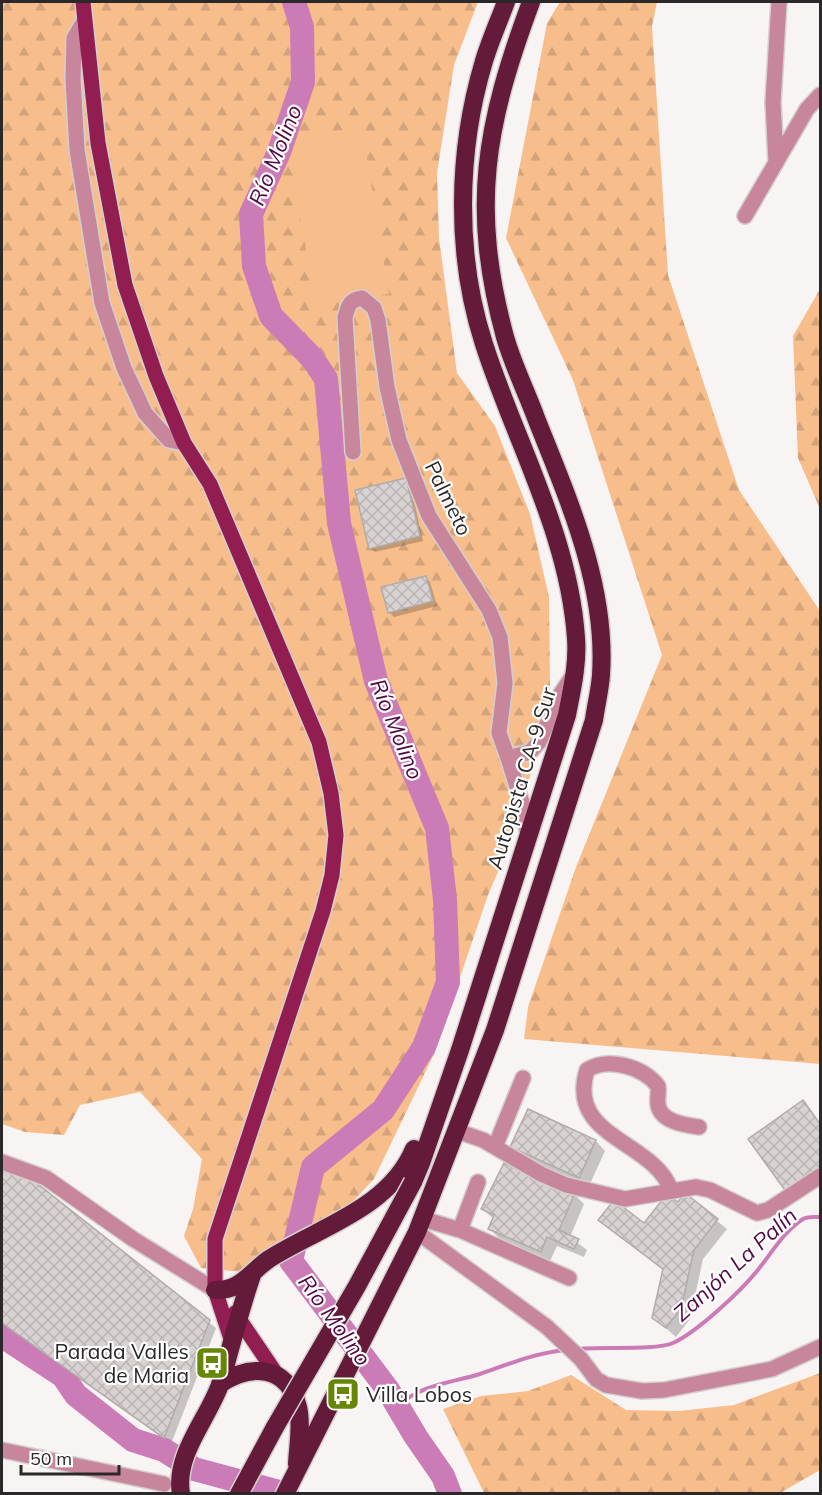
<svg xmlns="http://www.w3.org/2000/svg" width="822" height="1495" viewBox="0 0 822 1495" font-family="Mulish,sans-serif">
	<style>
		.forest { fill: url(#forest-firs) }
		.park { fill: #f7be8c }
		.shadow { fill: #0003 }
		.lines { fill: none; stroke-linecap: round; stroke-linejoin: round }
		.stream { stroke: #cb7bb5; stroke-width: 4 }
		.river { stroke: #cb7bb5; stroke-width: 24 }
		.building { fill: url(#building-cross-hatch); stroke: #b0acaa; stroke-width: 1.5 }
		.minor-casing { stroke: #d4cfcf; stroke-width: 18 }
		.major-casing { stroke: #d4cfcf; stroke-width: 18 }
		.highway-casing { stroke: #d4cfcf; stroke-width: 21 }
		.minor { stroke: #c7869b; stroke-width: 15 }
		.major { stroke: #911d51; stroke-width: 15 }
		.highway { stroke: #641a39; stroke-width: 18 }
		.highway-bridge-casing { stroke: #d4cfcf; stroke-width: 21; stroke-linecap: butt }
		.highway-bridge { stroke: #641a39; stroke-width: 18 }
		.labels { text-anchor: middle; dominant-baseline: central; stroke-width: 4.5; stroke-linejoin: round; paint-order: stroke }
		.street-label { font-size: 21px; fill: #2a2828; stroke: #fff }
		.poi-label { font-size: 21px; fill: #2a2828; stroke: #fff; text-anchor: end }
		.water-label { font-size: 22px; font-style: italic; fill: #520844; stroke: #fff }
	</style>
	<defs>
		<pattern id="forest-firs" width="22" height="20" patternUnits="userSpaceOnUse" patternTransform="scale(1.5)"><rect width="22" height="20" fill="#f7be8c"/><path d="M5 1l3.5 6h-7zM16 11l3.5 6h-7z" fill="#d4a379"/></pattern>
		<pattern id="building-cross-hatch" width="8" height="8" patternUnits="userSpaceOnUse" patternTransform="scale(1.5)"><rect width="8" height="8" fill="#d8d3d2"/><path d="M0 0l8 8M0 8l8-8" fill="none" stroke="#bab5b4"/></pattern>
	</defs>
	<rect width="100%" height="100%" fill="#f9f4f4"/>
	<path class="forest" d="M2 2H478L454 65 437 173 439 238 457 373 495 426 530 514 549 597 550 687 534 762 513 837 488 895 434 1054 374 1179 343 1212 263 1274 201 1268 184 1236 193 1209 202 1159 140 1092 80 1105 64 1135 25 1132 2 1124Z
		M560 2H657L652 26 668 275 739 490 820 611V1064L524 1039 528 1007 576 867 662 655 573 380 506 238 547 23Z
		M820 289V509L798 458 793 336Z
		M820 1373V1470L780 1493H484L443 1409 481 1396 528 1391 571 1375 626 1410 679 1411 734 1405Z"/>
	<path class="park" d="M362 127 389 294 315 306 288 139Z"/>
	<path class="shadow" d="M405 479 410 484 423 541 375 552 370 548Z
		M426 577 430 582 437 606 394 617 390 613 383 589Z
		M803 1102 820 1124V1181Z
		M528 1111 596 1141 605 1151 589 1186 521 1156 512 1146Z
		M504 1165 575 1195 584 1204 570 1237 587 1250 584 1257 557 1246 550 1261 499 1238 490 1229 494 1219 482 1209Z
		M2 1171 25 1176 216 1328 171 1444 2 1324Z
		M685 1195 727 1229 703 1259 690 1319 676 1337 653 1317 664 1271 600 1220 645 1225 678 1204Z"/>
	<g class="lines">
		<path class="stream" d="M576 1349C600 1346 655 1351 673 1343 697 1332 740 1292 757 1271 771 1254 784 1231 803 1219 807 1216 815 1217 820 1217
			M397 1406C426 1383 447 1384 480 1374 509 1364 535 1353 566 1350"/>
		<path class="river" d="M294 2 302 27 303 82 279 152 251 214 254 266 271 316 313 359 326 379 339 523 376 681 437 828 445 900 448 982 424 1047 383 1110 313 1167 291 1261 388 1390 416 1437 443 1476 450 1494
			M2 1336 63 1376 76 1395 133 1440 164 1450 194 1469 287 1494"/>
	</g>
	<path class="building" d="M406 478 420 536 369 549 355 490Z
		M426 576 433 601 388 613 381 587Z
		M803 1100 820 1124V1170L787 1193 748 1139Z
		M528 1109 596 1140 579 1178 510 1147Z
		M504 1163 559 1190 575 1193 559 1230 579 1239 574 1249 547 1237 541 1252 488 1229 494 1215 481 1209Z
		M2 1169 25 1174 210 1320 164 1438 2 1323Z
		M685 1193 718 1219 694 1250 681 1309 666 1328 652 1318 663 1269 598 1220 614 1200 644 1223 667 1194 678 1202Z"/>
	<g class="lines">
		<defs>
			<path id="minor" d="M84 21 74 38 73 79 77 150 102 303 124 368 145 413 169 440 184 443
				M776 163 773 102 779 2
				M745 216 807 109 820 95
				M353 452 345 318C348 306 349 300 362 298L374 308 378 320 387 387 399 440 429 516 489 610 500 637 505 683 499 733 508 758 530 752 539 742 560 695 574 674
				M508 758 524 809 528 837
				M457 1131 483 1140 541 1174 566 1185 625 1199 696 1187 710 1190 757 1213 768 1210 820 1176
				M495 1147 523 1078
				M2 1162 46 1178 133 1239 215 1290
				M671 1190C653 1140 566 1138 587 1070 608 1057 642 1066 658 1086 659 1092 657 1099 658 1105 661 1122 685 1125 699 1127
				M423 1219 460 1230 569 1278
				M460 1230 478 1182
				M417 1232 547 1327 581 1359 596 1379 606 1385 642 1391 664 1390 772 1369 820 1347
				M2 1450 164 1484"/>
			<path id="major" d="M83 2 98 143 125 285 156 376 184 443 210 484 319 742 331 793 336 835 332 875 323 911 215 1239V1290L231 1339
				M235 1313 279 1378"/>
			<path id="highway" d="M413 1182 421 1163 460 1050 567 715C572 689 578 664 576 638 569 534 515 441 484 344 455 255 457 151 484 61 490 41 499 21 506 2
				M215 1290C241 1291 250 1272 269 1259 319 1227 389 1209 414 1149
				M220 1384C250 1364 288 1364 298 1407 302 1424 298 1445 297 1464
				M181 1494C174 1454 209 1418 221 1382 231 1346 240 1310 252 1275
				M239 1494 275 1427
				M285 1494 417 1232 495 1030 594 720C596 705 600 690 601 675 607 585 568 499 536 418 526 391 513 365 505 337 470 207 485 126 531 2"/>
		</defs>
		<use href="#minor" class="minor-casing"/>
		<use href="#major" class="major-casing"/>
		<use href="#highway" class="highway-casing"/>
		<use href="#minor" class="minor"/>
		<use href="#major" class="major"/>
		<use href="#highway" class="highway"/>
		<defs>
			<path id="highway-bridge" d="M275 1427 357 1286 413 1182"/>
		</defs>
		<use href="#highway-bridge" class="highway-bridge-casing"/>
		<use href="#highway-bridge" class="highway-bridge"/>
	</g>
	<defs>
		<symbol id="bus-square" viewBox="-11 -11 22 22"><rect x="-9" y="-9" width="18" height="18" rx="4" fill="#668706" stroke="#fff"/><path d="M-5-6H5V4H4V6H2V4H-2V6H-4V4H-5ZM-3.5-4V0h7V-4ZM-3.5 1.2v1.5H-2V1.2ZM2 1.2v1.5H3.5V1.2Z" fill="#fff"/></symbol>
	</defs>
	<g fill-rule="evenodd">
		<use href="#bus-square" x="193" y="1344" width="38" height="38"/>
		<use href="#bus-square" x="324" y="1375" width="38" height="38"/>
	</g>
	<g class="labels">
		<g class="street-label">
			<text transform="translate(449 498) rotate(64)">Palmeto</text>
			<text transform="translate(521 778) rotate(-73)">Autopista CA-9 Sur</text>
		</g>
		<g class="poi-label">
			<text x="189" y="1351">Parada Valles<tspan x="189" dy="24">de Maria</tspan></text>
			<text x="366" y="1394" text-anchor="start">Villa Lobos</text>
		</g>
		<g class="water-label">
			<text transform="translate(275 155) rotate(-68)">Río Molino</text>
			<text transform="translate(397 729) rotate(68)">Río Molino</text>
			<text transform="translate(735 1264) rotate(-42)">Zanjón La Palín</text>
			<text transform="translate(335 1320) rotate(54)">Río Molino</text>
		</g>
	</g>
	<rect width="822" height="1495" fill="none" stroke="#2a2828" stroke-width="6"/>
	<path d="M21 1465v9h98v-9" fill="none" stroke="#2a2828" stroke-width="3"/>
	<text x="30" y="1465" font-size="18" fill="#2a2828" stroke="#ffffff" stroke-width="4.5" paint-order="stroke">50 m</text>
</svg>
